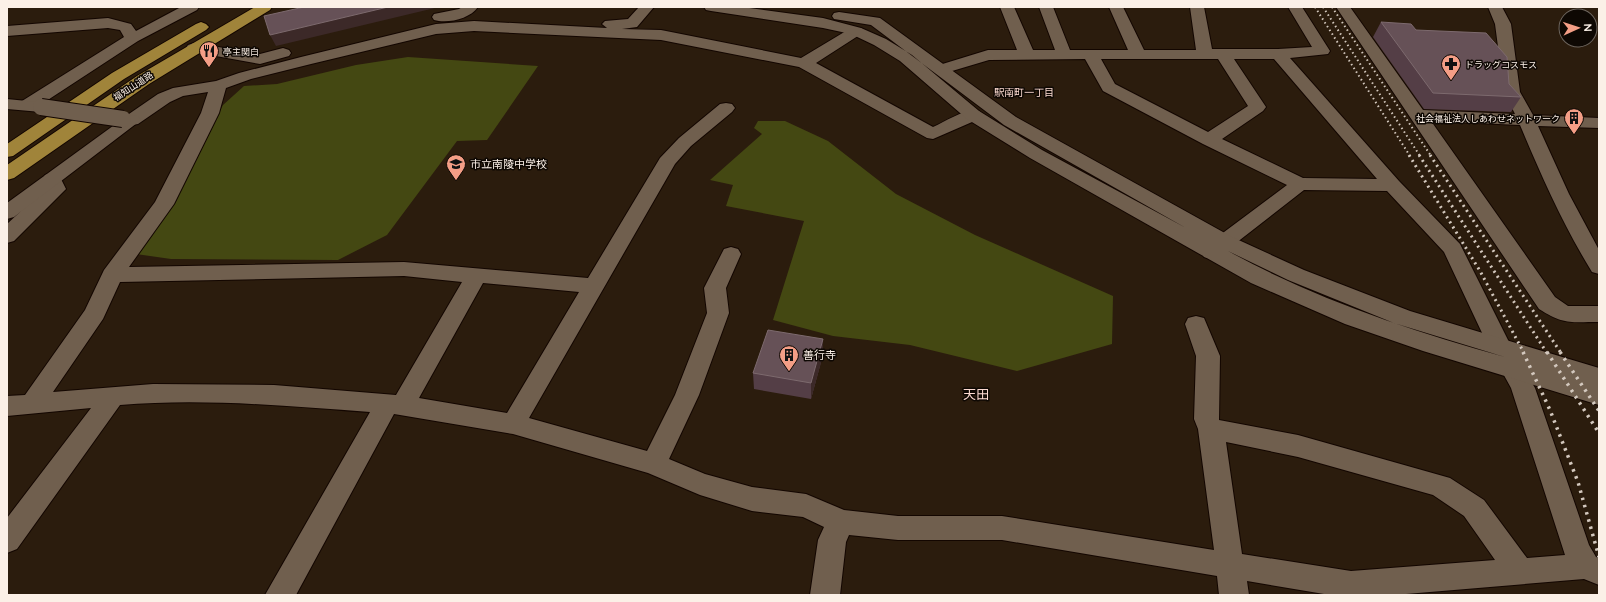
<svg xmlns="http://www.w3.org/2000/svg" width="1606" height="602" viewBox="0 0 1606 602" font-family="Quicksand,'Noto Sans JP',sans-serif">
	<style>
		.green { fill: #444812 }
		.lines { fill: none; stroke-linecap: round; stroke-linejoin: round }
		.minor-casing { stroke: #130600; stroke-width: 2 }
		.tertiary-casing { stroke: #130600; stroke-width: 2 }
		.trunk-casing { stroke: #130600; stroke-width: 2 }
		.minor { fill: #705f4e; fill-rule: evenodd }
		.tertiary { fill: #705f4e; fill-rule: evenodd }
		.trunk { fill: #a0843a; fill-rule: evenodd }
		.rail-far2 { stroke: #d3c8be; stroke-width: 2; stroke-dasharray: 1.5 3; stroke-linecap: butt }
		.rail-far1 { stroke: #d3c8be; stroke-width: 3; stroke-dasharray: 2 4; stroke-linecap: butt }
		.rail { stroke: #d3c8be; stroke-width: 3.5; stroke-dasharray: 2.5 5; stroke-linecap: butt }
		.tertiary-bridge-casing { stroke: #130600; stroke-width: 18; stroke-linecap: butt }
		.tertiary-bridge { stroke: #705f4e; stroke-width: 16 }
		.wall { fill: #543e46 }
		.shaded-wall { fill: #3c2928 }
		.building { fill: #665157; stroke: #7d6a6e }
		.labels { text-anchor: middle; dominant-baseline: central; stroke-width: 3; stroke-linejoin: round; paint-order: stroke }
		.far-poi-label { font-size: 9px; fill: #fbf0e7; stroke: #0e0803; text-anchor: start }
		.far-street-label { font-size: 9px; fill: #fbf0e7; stroke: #0e0803 }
		.far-neighbourhood-label { font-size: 10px; fill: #fcdad1; stroke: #0e0803 }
		.poi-label { font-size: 11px; fill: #fbf0e7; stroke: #0e0803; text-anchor: start }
		.quarter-label { font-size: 13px; fill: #fcdad1; stroke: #0e0803 }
	</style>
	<rect width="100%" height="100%" fill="#2b1c0d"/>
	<path class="green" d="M408 57 538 66 487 140 457 141 387 235 338 260 171 259 136 254 178 194 223 105 244 86 277 84 356 65Z
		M758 121H785L828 141 896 194 975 235 1113 296 1112 344 1017 371 910 345 833 336 773 320 804 221 726 206 733 185 710 180 762 134 754 128Z"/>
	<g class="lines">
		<defs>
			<path id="minor" d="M181 7H199L197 10 138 41 34 109 28 110 22 109 19 105 22 101 124 37 120 30 108 28 7 36V26L108 18 131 24 136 31Z
				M462 7H478C470 19 447 24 434 20L432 17 434 14 459 9Z
				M639 7H654L637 27 622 29 661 30 801 58 851 28H861L864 31 861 34 816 63 933 127C947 121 965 108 979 111L982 115 979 119 933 139 927 138 799 67 661 40 474 31 436 34 311 64 251 79 226 88 219 113 174 204 129 267 404 262 588 278 660 158 679 138 720 104 726 103 732 104 735 108 732 112 691 146 675 164 529 418 647 451 675 395 707 313 704 288 724 249 731 247 738 249 741 254 726 288 729 313 699 395 669 459 705 474 752 487 806 494 844 510 898 516H1002L1214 550 1198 429 1194 419 1196 356 1185 324 1188 318 1196 316 1204 318 1220 356 1219 420 1298 435 1450 478 1484 500 1527 558 1565 555 1511 388 1500 368 1504 362 1512 359 1520 362 1535 388 1589 545 1596 557 1599 558V585L1584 579 1394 595H1330L1247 581 1249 595H1219L1217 576 1002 540H898L849 535 846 542 840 595H810L818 540 824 527 803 517 752 511 700 495 648 473 513 434 394 414 296 595H265L370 412C287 406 203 398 120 405L17 549 7 553V518L91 408 7 416V396L25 395 85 310 104 270 155 202 201 113 208 92 183 96 170 102 138 124 132 125 126 124 123 120 126 116 158 94 173 88 216 81 239 73 301 57 436 24 474 21 607 28 602 24 605 21 628 19ZM404 276 462 282 396 395 274 385 153 384 53 392 103 319 120 282ZM483 283 579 292 507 413 419 398ZM1226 442 1298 457 1433 495 1464 516 1495 560 1351 571 1242 554Z
				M1000 7H1014L1033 50H1055L1039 7H1053L1070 50H1128L1109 7H1123L1144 50H1196L1190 7H1204L1212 49H1278L1312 47 1288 7H1302L1330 51 1328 54 1290 58 1399 181 1460 244 1511 346 1507 352 1499 355 1491 352 1444 252 1387 191 1304 190 1218 257 1211 259 1204 257 1201 252 1204 247 1287 185 1203 144 1103 91 1085 59 989 60 942 74 936 72 934 69 936 66 988 50H1017ZM1101 59H1218L1248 106 1208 132 1115 84ZM1234 59H1274L1377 179 1303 178 1222 139 1263 111 1266 107Z
				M1336 7H1350L1423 110 1515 114 1504 92 1495 24 1488 7H1502L1511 24 1520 92 1533 115 1599 118V128L1538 126 1569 194 1599 250V274L1592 272C1563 225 1541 175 1520 125L1431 121 1555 297 1568 306H1599V322C1570 322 1564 325 1539 309Z
				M194 43 260 54 283 48 289 50 291 53 289 56 260 64 188 51 186 48 188 45Z
				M52 173 59 175 66 189 14 241 7 243V224L46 188 43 179 45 175Z"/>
			<path id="tertiary" d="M704 7H742L823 18 861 28 886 39 912 55 979 111 1042 150 1186 228 1004 125 871 25 834 19 832 16 834 13 839 12 880 18 1016 117 1232 237 1304 270 1410 311 1599 368V405L1423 351 1345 324 1251 283 1030 158 967 119 900 61 874 45 851 34 823 28 711 11 706 10ZM1228 251 1288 280 1394 323 1505 357C1409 330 1315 299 1228 251Z
				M7 99 47 103 50 107 47 111 41 112 7 109Z
				M123 114 138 116 141 120 14 217 7 219V203L117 123 114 119 117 115Z"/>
			<path id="trunk" d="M255 7H272L270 10 149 84 14 178 7 180V165L137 76Z
				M201 22 206 24 209 27 206 30 124 79 13 156 7 157V144L112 73 196 24Z"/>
		</defs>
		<use href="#minor" class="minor-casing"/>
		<use href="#tertiary" class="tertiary-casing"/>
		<use href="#trunk" class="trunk-casing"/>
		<use href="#minor" class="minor"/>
		<use href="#tertiary" class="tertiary"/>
		<use href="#trunk" class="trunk"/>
		<path class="rail-far2" d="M1315 7 1410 156
			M1323 7 1420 156
			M1332 7 1431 156"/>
		<path class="rail-far1" d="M1409 155 1480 271 1524 353
			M1419 155 1547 353
			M1430 155 1561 353"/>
		<path class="rail" d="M1523 352 1550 410 1578 482 1599 557
			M1547 352 1599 433
			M1560 352 1599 411"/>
		<defs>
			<path id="tertiary-bridge" d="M41 107 123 119"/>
		</defs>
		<use href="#tertiary-bridge" class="tertiary-bridge-casing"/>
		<use href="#tertiary-bridge" class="tertiary-bridge"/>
	</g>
	<path class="wall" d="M1381 22 1416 30 1509 84 1521 97 1511 112 1424 109 1373 37Z
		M823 339V355L811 399 754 389 753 373Z"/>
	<path class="shaded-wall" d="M388 7H439L276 46 270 35Z
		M823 339V355L811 399V383Z"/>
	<path class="building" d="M304 7H388L270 35 264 16Z
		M1381 22 1411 24 1416 30 1486 33 1507 57 1509 84 1521 97 1433 93Z
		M768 330 823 339 811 383 753 373Z"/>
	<defs>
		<symbol id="restaurant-pin" viewBox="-11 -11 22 30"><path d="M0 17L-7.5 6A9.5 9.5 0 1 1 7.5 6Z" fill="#f49e86" stroke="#0e0803"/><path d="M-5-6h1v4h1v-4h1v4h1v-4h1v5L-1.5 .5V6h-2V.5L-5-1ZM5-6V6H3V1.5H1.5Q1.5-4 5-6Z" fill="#111"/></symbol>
		<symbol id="pharmacy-pin" viewBox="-11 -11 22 30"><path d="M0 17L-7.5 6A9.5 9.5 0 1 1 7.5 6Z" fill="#f49e86" stroke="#0e0803"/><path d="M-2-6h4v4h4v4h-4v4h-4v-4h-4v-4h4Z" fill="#111"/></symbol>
		<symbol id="building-pin" viewBox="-11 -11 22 30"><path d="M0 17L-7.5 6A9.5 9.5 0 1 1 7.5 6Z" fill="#f49e86" stroke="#0e0803"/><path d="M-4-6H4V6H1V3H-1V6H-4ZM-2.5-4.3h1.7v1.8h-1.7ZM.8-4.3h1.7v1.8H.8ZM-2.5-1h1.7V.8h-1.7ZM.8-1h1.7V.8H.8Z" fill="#111"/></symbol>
		<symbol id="school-pin" viewBox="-11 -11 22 30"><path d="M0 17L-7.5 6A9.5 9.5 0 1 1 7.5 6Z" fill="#f49e86" stroke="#0e0803"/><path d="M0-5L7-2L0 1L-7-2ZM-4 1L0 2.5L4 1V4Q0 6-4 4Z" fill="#111"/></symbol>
	</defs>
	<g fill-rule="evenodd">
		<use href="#restaurant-pin" x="198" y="40" width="22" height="30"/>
		<use href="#pharmacy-pin" x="1440" y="53" width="22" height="30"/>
		<use href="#building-pin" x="1563" y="107" width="22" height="30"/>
		<use href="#school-pin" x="445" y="153" width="22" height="30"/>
		<use href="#building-pin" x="778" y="344" width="22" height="30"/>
	</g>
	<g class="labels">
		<g class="far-poi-label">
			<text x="223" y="51">亭主関白</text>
			<text x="1465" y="64">ドラッグコスモス</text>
			<text x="1560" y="118" text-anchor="end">社会福祉法人しあわせネットワーク</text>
		</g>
		<g class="far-street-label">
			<text transform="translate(133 86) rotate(-33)">福知山道路</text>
		</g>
		<g class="far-neighbourhood-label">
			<text x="1024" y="92">駅南町一丁目</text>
		</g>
		<g class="poi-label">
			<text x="470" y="164">市立南陵中学校</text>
			<text x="803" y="355">善行寺</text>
		</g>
		<g class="quarter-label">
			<text x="976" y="394">天田</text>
		</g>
	</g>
	<rect width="1606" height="602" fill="none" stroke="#fbf0e7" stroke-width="16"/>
	<g transform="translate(1578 28) rotate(87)"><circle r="19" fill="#0e0803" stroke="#6d655e"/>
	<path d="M0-3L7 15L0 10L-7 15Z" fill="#f49e86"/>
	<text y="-6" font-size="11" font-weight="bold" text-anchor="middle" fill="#fbf0e7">N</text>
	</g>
</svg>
